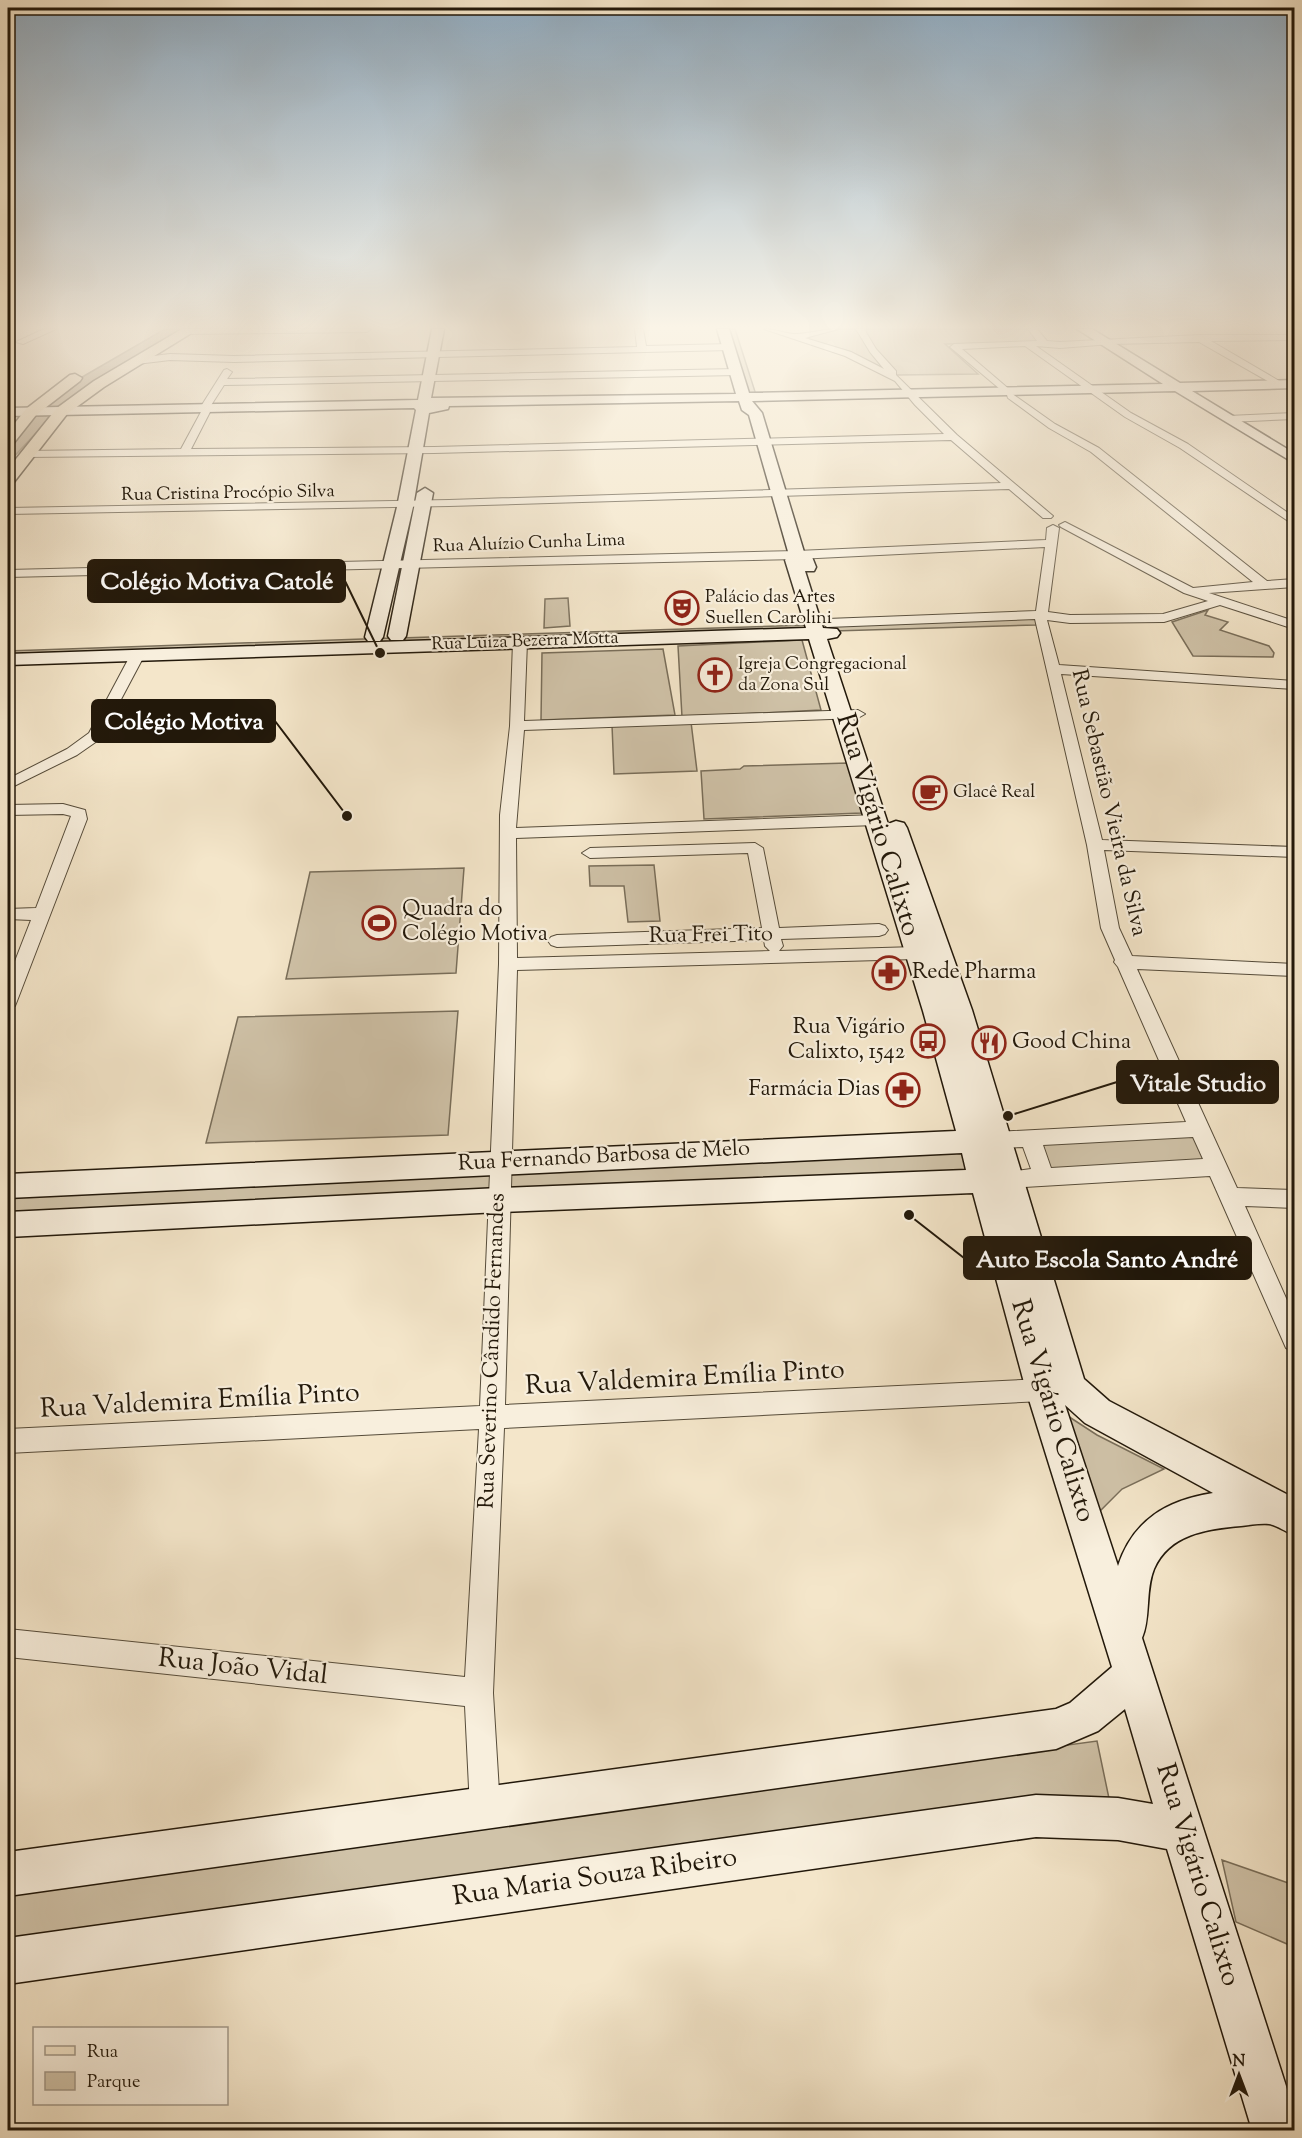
<svg xmlns="http://www.w3.org/2000/svg" width="1302" height="2138" viewBox="0 0 1302 2138" font-family="'Sorts Mill Goudy',serif">
	<style>
		.green { fill: #d0c3a9; stroke: #796e5a; stroke-width: 1.5 }
		.water { fill: #ada089; stroke: #756a56; stroke-width: 1.5 }
		.lines { fill: none; stroke-linecap: round; stroke-linejoin: round }
		.street-casing { stroke: #564c3a; stroke-width: 2 }
		.secondary-casing { stroke: #22180a; stroke-width: 3 }
		.primary-casing { stroke: #22180a; stroke-width: 3 }
		.street { fill: #f8efdd; fill-rule: evenodd }
		.secondary { fill: #f8efdd; fill-rule: evenodd }
		.primary { fill: #f4e6ca; fill-rule: evenodd }
		.labels { text-anchor: middle; dominant-baseline: central; stroke-width: 4.5; stroke-linejoin: round; paint-order: stroke }
		.far-street-label { font-size: 18px; fill: #22180a; stroke: #f8efdd }
		.far-poi-label { font-size: 18px; fill: #22180a; stroke: #f8efdd; text-anchor: start }
		.street-label { font-size: 22px; fill: #22180a; stroke: #f8efdd }
		.poi-label { font-size: 22px; fill: #22180a; stroke: #f8efdd; text-anchor: start }
		.near-street-label { font-size: 27px; fill: #22180a; stroke: #f8efdd }
		.leader { fill: none; stroke: #22180a; stroke-width: 2 }
		.callout-dot { fill: #22180a; stroke: #f8efdd; stroke-width: 2 }
		.callout { fill: #22180a; stroke: #22180a; stroke-width: 2 }
		.callout-label { font-size: 24px; text-anchor: middle; font-weight: bold; fill: #fff }
	</style>
	<rect width="100%" height="100%" fill="#f4e6ca"/>
	<filter id="stains"><feTurbulence type="fractalNoise" baseFrequency=".00333" numOctaves="4"/><feColorMatrix values="0 0 0 0 .2 0 0 0 0 .09 0 0 0 0 .02 0 0 0 .5 -.17"/></filter>
	<radialGradient id="worn" r=".72"><stop offset=".6" stop-color="#630" stop-opacity="0"/><stop offset="1" stop-color="#630" stop-opacity=".3"/></radialGradient>
	<path class="green" d="M725 329H735L758 401 747 402Z
		M840 329H1030L1040 342 945 344 978 374 897 375 849 351 803 338Z
		M568 598 570 626 544 628 545 599Z
		M1208 610 1205 615 1228 622 1220 630 1269 646 1274 653 1273 657 1193 656 1172 622Z
		M1038 616 1036 625 834 631 832 625Z
		M809 625 811 632 398 644 400 638Z
		M392 638V644L8 658V651Z
		M802 640 821 710 682 717 678 646Z
		M663 649 675 715 541 720 542 653Z
		M691 722 697 771 614 774 612 725Z
		M848 763 862 813 704 819 701 771 740 769 744 766Z
		M654 865 660 921 628 922 624 886H590L589 866Z
		M464 868 456 973 286 979 310 872Z
		M458 1011 448 1135 206 1143 238 1017Z
		M1198 1135 1212 1163 1050 1173 1039 1143Z
		M964 1148 970 1176 506 1195 503 1164Z
		M494 1165 491 1196 8 1219V1190Z
		M1054 1407 1097 1435 1164 1469 1122 1489 1090 1521Z
		M1097 1741 1111 1808 1033 1801 8 1946V1890Z
		M1222 1860 1294 1885V1947L1236 1922Z"/>
	<path class="water" d="M165 329H183L121 365 62 405 8 463V445L44 403 65 387Z"/>
	<g class="lines">
		<defs>
			<path id="street" d="M44 329H56L23 344 16 342Z
				M187 329H371L367 332 184 334V330Z
				M635 329H643L646 346 730 344 734 347 730 350 234 362 170 360 137 364 133 361 137 358 170 354 234 356 637 347Z
				M764 329C775 329 789 335 798 334 812 333 824 329 838 329L805 338 851 352 884 369 870 352 856 329H864L876 349 896 371V375L957 435 1053 516 1051 518H1043L1009 489 449 506 8 514V508L449 500 1001 483 951 440 434 453 26 457 21 454 26 451 181 449 202 410 200 408 224 370 227 369 232 372 227 379 737 369 742 372 737 375 224 385 208 410 210 412 191 449 434 447 944 434 915 405 895 381 845 356Z
				M1028 329H1037L1047 341 1060 342 1199 335H1294V340L1211 341 1281 382V386L1278 387 1199 342 1111 344 1060 348 1036 346 1131 413 1188 444 1294 517V525L1180 448 1125 417 1025 346 962 349 1010 390 1011 393 1055 424 1099 448 1267 581 1294 579V587L1209 593 1294 621V629L1220 605 1164 622 1070 623 1047 620 1059 665 1294 681V689L1061 674 1102 840 1294 847V857L1104 850 1119 928 1132 956 1294 964V976L1137 969 1237 1188 1294 1190V1208L1245 1206 1294 1316V1352L1286 1348 1210 1176 1007 1188 1000 1185 996 1179 1000 1173 1031 1169 1023 1147 996 1148 989 1146 986 1140 989 1134 996 1132 1186 1122 1118 967 1114 962 1115 960 1101 928 1087 845 1035 619 827 627 821 623 827 619 1036 611 1045 547 797 559 8 577V570L797 551 1046 540 1047 528 1053 525 1059 528 1048 612 1070 615 1163 614 1208 601 1184 593 1061 527 1059 525 1065 522 1193 588 1253 582 1091 452 1049 428 1008 398 1007 395 950 347 954 344 1037 341ZM1193 1137 1203 1159 1051 1168 1043 1145Z
				M1294 413V419L1228 422 1223 419 1228 416Z
				M520 638 527 642 524 721 858 710 865 714 858 718 524 730 516 828 876 815 884 820 876 825 516 838 517 958 770 951 765 946 764 940 557 947 551 945 548 941 551 937 557 935 762 928 748 853 590 858 582 853 590 848 755 843 763 848 779 928 879 924 885 926 888 930 885 934 879 936 781 939 783 946 779 951 916 947 922 949 925 953 922 957 916 959 517 970 505 1405 1043 1379 1052 1382 1055 1390 1052 1398 1043 1401 504 1428 493 1693 500 1808 496 1819 485 1823 474 1819 470 1808 465 1706 8 1657V1629L465 1677 479 1429 8 1453V1429L480 1406 499 964 500 815 510 726 513 642Z
				M137 652 144 656 100 739 77 755 8 789V779L67 749 89 733 130 656Z
				M63 804 85 810 87 819 17 1001 15 1006 8 1008V979L31 920 8 919V909L36 908 71 816 63 814 8 815V805Z"/>
			<path id="secondary" d="M432 329H444L431 398 736 394 717 329H729L749 393 1163 384 1077 329H1092L1180 383 1294 380V388L1192 391 1294 453V463L1175 391 752 401 762 413 804 552 812 557 816 567 814 571H805L823 628 837 629 840 633 837 637 827 639 888 824 896 821 904 823 907 828 972 1010 1084 1379 1109 1401 1294 1498V1535C1286 1532 1277 1525 1269 1524 1261 1523 1250 1525 1241 1526 1207 1529 1169 1534 1154 1569 1145 1591 1151 1617 1142 1638L1294 2111V2130H1252L1167 1849 1118 1840 1036 1837 8 1984V1938L1036 1795 1118 1798 1153 1804 1125 1709 1098 1731 1056 1749 8 1896V1852L1056 1709 1070 1703 1112 1667 1026 1390 973 1193 499 1212 8 1237V1212L499 1188 966 1170 962 1153 8 1198V1174L956 1131 923 1011 809 639 8 665V654L806 628 785 560 789 555 749 415 742 410 739 401 449 406 448 409 429 413 413 507 383 637 380 641H368L365 637 397 507 416 410 414 408 8 416V408L418 400ZM1065 1405 1085 1423 1213 1493C1167 1500 1133 1520 1118 1566Z
				M425 488 433 493 406 636 403 640H391L388 636 417 493Z"/>
			<path id="primary" d="M182 329H198L104 387 67 414 14 482 8 484V469L57 408 94 381Z
				M75 374 82 378 80 381 36 415 13 444 8 446V432L26 409 70 375Z"/>
		</defs>
		<use href="#street" class="street-casing"/>
		<use href="#secondary" class="secondary-casing"/>
		<use href="#primary" class="primary-casing"/>
		<use href="#street" class="street"/>
		<use href="#secondary" class="secondary"/>
		<use href="#primary" class="primary"/>
	</g>
	<linearGradient id="sky" x2="0" y2="1"><stop stop-color="#90acc2"/><stop offset="0.52" stop-color="#faf4e7"/><stop offset="1" stop-color="#faf4e7" stop-opacity="0"/></linearGradient>
	<rect width="1302" height="629" fill="url(#sky)"/>
	<defs>
		<symbol id="theatre-ring" viewBox="-11 -11 22 22"><circle r="9.5" fill="#f8efdd" stroke="#8f2418" stroke-width="1.5"/><path d="M-5-5.5Q0-4 5-5.5V0Q5 5 0 6Q-5 5-5 0ZM-3.3-2.5H-1v1.5H-3.3ZM1-2.5H3.3v1.5H1ZM-2.8 1Q0 5.5 2.8 1Z" fill="#8f2418"/></symbol>
		<symbol id="church-ring" viewBox="-11 -11 22 22"><circle r="9.5" fill="#f8efdd" stroke="#8f2418" stroke-width="1.5"/><path d="M-1.2-6h2.4v3.5h3.3v2.4h-3.3V6h-2.4V-.1h-3.3v-2.4h3.3Z" fill="#8f2418"/></symbol>
		<symbol id="cafe-ring" viewBox="-11 -11 22 22"><circle r="9.5" fill="#f8efdd" stroke="#8f2418" stroke-width="1.5"/><path d="M-5.5-4.5H6V0H3Q3 3.5 0 3.5H-2.5Q-5.5 3.5-5.5 0ZM3-3.2v2h1.7v-2ZM-6 4.5H4V6H-6Z" fill="#8f2418"/></symbol>
		<symbol id="stadium-ring" viewBox="-11 -11 22 22"><circle r="9.5" fill="#f8efdd" stroke="#8f2418" stroke-width="1.5"/><path d="M0-5a6.5 5 0 1 0 0 10a6.5 5 0 1 0 0-10ZM-3.5-1.8h7v3.6h-7Z" fill="#8f2418"/></symbol>
		<symbol id="pharmacy-ring" viewBox="-11 -11 22 22"><circle r="9.5" fill="#f8efdd" stroke="#8f2418" stroke-width="1.5"/><path d="M-2-6h4v4h4v4h-4v4h-4v-4h-4v-4h4Z" fill="#8f2418"/></symbol>
		<symbol id="bus-ring" viewBox="-11 -11 22 22"><circle r="9.5" fill="#f8efdd" stroke="#8f2418" stroke-width="1.5"/><path d="M-5-6H5V4H4V6H2V4H-2V6H-4V4H-5ZM-3.5-4V0h7V-4ZM-3.5 1.2v1.5H-2V1.2ZM2 1.2v1.5H3.5V1.2Z" fill="#8f2418"/></symbol>
		<symbol id="restaurant-ring" viewBox="-11 -11 22 22"><circle r="9.5" fill="#f8efdd" stroke="#8f2418" stroke-width="1.5"/><path d="M-5-6h1v4h1v-4h1v4h1v-4h1v5L-1.5 .5V6h-2V.5L-5-1ZM5-6V6H3V1.5H1.5Q1.5-4 5-6Z" fill="#8f2418"/></symbol>
	</defs>
	<g fill-rule="evenodd">
		<use href="#theatre-ring" x="663" y="589" width="38" height="38"/>
		<use href="#church-ring" x="696" y="656" width="38" height="38"/>
		<use href="#cafe-ring" x="911" y="774" width="38" height="38"/>
		<use href="#stadium-ring" x="360" y="904" width="38" height="38"/>
		<use href="#pharmacy-ring" x="870" y="954" width="38" height="38"/>
		<use href="#bus-ring" x="909" y="1022" width="38" height="38"/>
		<use href="#restaurant-ring" x="970" y="1024" width="38" height="38"/>
		<use href="#pharmacy-ring" x="884" y="1071" width="38" height="38"/>
	</g>
	<g class="labels">
		<g class="far-street-label">
			<text transform="translate(228 494) rotate(-1)">Rua Cristina Procópio Silva</text>
			<text transform="translate(529 544) rotate(-2)">Rua Aluízio Cunha Lima</text>
			<text transform="translate(525 642) rotate(-2)">Rua Luiza Bezerra Motta</text>
		</g>
		<g class="far-poi-label">
			<text x="705" y="598">Palácio das Artes<tspan x="705" dy="21">Suellen Carolini</tspan></text>
			<text x="738" y="665">Igreja Congregacional<tspan x="738" dy="21">da Zona Sul</tspan></text>
			<text x="953" y="793">Glacê Real</text>
		</g>
		<g class="street-label">
			<text transform="translate(1108 803) rotate(77)">Rua Sebastião Vieira da Silva</text>
			<text transform="translate(711 936) rotate(-1)">Rua Frei Tito</text>
			<text transform="translate(604 1157) rotate(-3)">Rua Fernando Barbosa de Melo</text>
			<text transform="translate(493 1351) rotate(-88)">Rua Severino Cândido Fernandes</text>
		</g>
		<g class="poi-label">
			<text x="402" y="910">Quadra do<tspan x="402" dy="25">Colégio Motiva</tspan></text>
			<text x="912" y="973">Rede Pharma</text>
			<text x="905" y="1028" text-anchor="end">Rua Vigário<tspan x="905" dy="25">Calixto, 1542</tspan></text>
			<text x="1012" y="1043">Good China</text>
			<text x="880" y="1090" text-anchor="end">Farmácia Dias</text>
		</g>
		<g class="near-street-label">
			<text transform="translate(877 825) rotate(73)">Rua Vigário Calixto</text>
			<text transform="translate(685 1379) rotate(-3)">Rua Valdemira Emília Pinto</text>
			<text transform="translate(200 1402) rotate(-3)">Rua Valdemira Emília Pinto</text>
			<text transform="translate(1052 1411) rotate(73)">Rua Vigário Calixto</text>
			<text transform="translate(243 1668) rotate(6)">Rua João Vidal</text>
			<text transform="translate(1197 1875) rotate(73)">Rua Vigário Calixto</text>
			<text transform="translate(595 1878) rotate(-8)">Rua Maria Souza Ribeiro</text>
		</g>
	</g>
	<path class="leader" d="M380 653L345 581M347 816L275 721M1008 1116L1117 1082M909 1215L964 1258"/>
	<g class="callout-dot">
		<circle cx="380" cy="653" r="6"/>
		<circle cx="347" cy="816" r="6"/>
		<circle cx="1008" cy="1116" r="6"/>
		<circle cx="909" cy="1215" r="6"/>
	</g>
	<g class="callout">
		<rect x="88" y="560" width="257" height="42" rx="6"/>
		<rect x="92" y="700" width="183" height="42" rx="6"/>
		<rect x="1117" y="1061" width="161" height="42" rx="6"/>
		<rect x="964" y="1237" width="287" height="42" rx="6"/>
	</g>
	<g class="callout-label">
		<text x="217" y="589">Colégio Motiva Catolé</text>
		<text x="184" y="729">Colégio Motiva</text>
		<text x="1198" y="1091">Vitale Studio</text>
		<text x="1107" y="1267">Auto Escola Santo André</text>
	</g>
	<rect width="1302" height="2138" fill="none" stroke="#f4e6ca" stroke-width="30"/>
	<rect x="9" y="9" width="1284" height="2120" fill="none" stroke="#22180a" stroke-width="3"/>
	<rect x="15" y="15" width="1272" height="2108" fill="none" stroke="#22180a" stroke-width="1.5"/>
	<rect x="33" y="2027" width="195" height="78" fill="#f8efdd" stroke="#a29989" stroke-width="1.5"/>
	<rect x="45" y="2046" width="30" height="9" fill="#f4e6ca" stroke="#a29989" stroke-width="1.5"/>
	<text x="87" y="2057" font-size="18" fill="#22180a">Rua</text>
	<rect x="45" y="2072" width="30" height="18" fill="#d0c3a9" stroke="#a29989" stroke-width="1.5"/>
	<text x="87" y="2087" font-size="18" fill="#22180a">Parque</text>
	<g transform="translate(1239 2075)" stroke="#f8efdd" stroke-width="4.5" paint-order="stroke">
	<path d="M0-4.5L10 22L0 15L-10 22Z" fill="#22180a"/>
	<text y="-9" font-size="16" font-weight="bold" text-anchor="middle" fill="#22180a">N</text>
	</g>
	<rect width="100%" height="100%" filter="url(#stains)"/>
	<rect width="100%" height="100%" fill="url(#worn)"/>
</svg>
